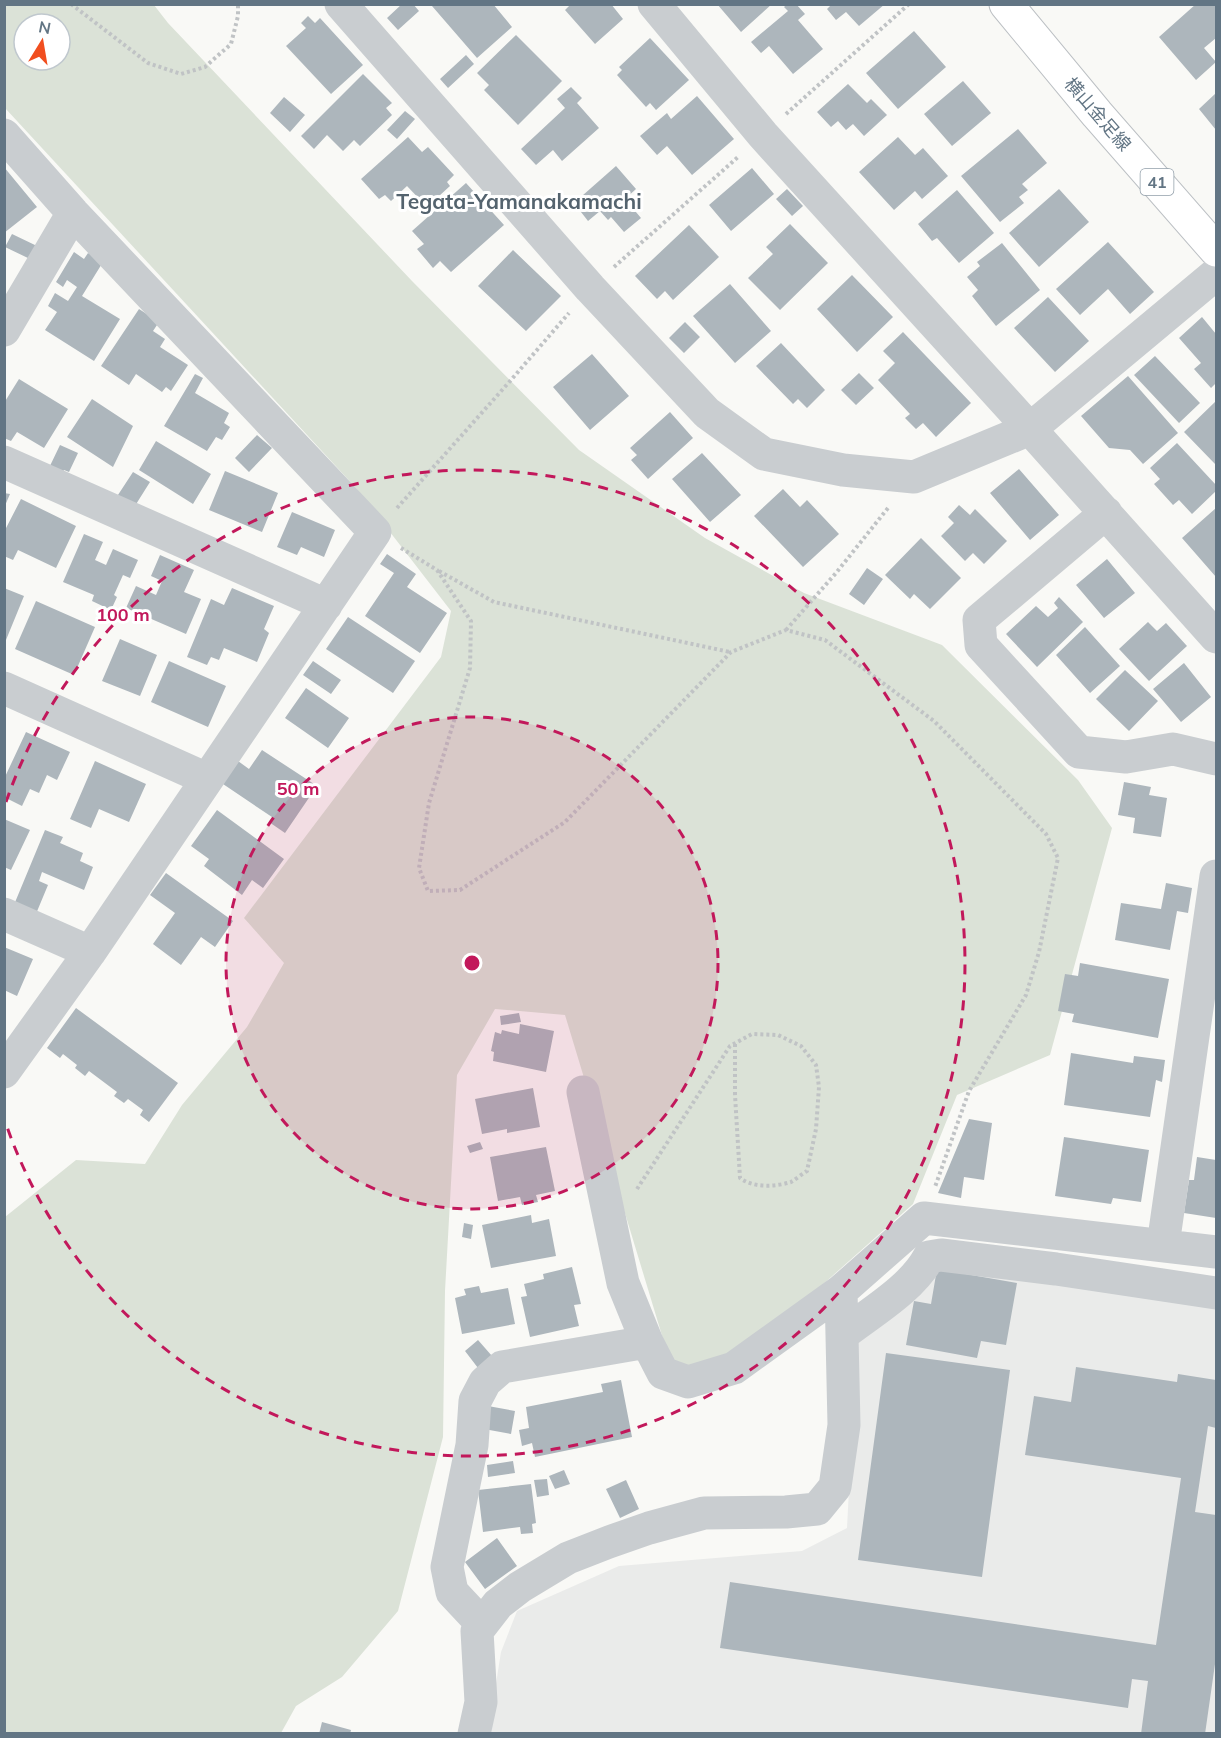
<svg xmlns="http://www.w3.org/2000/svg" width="1221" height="1738" viewBox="0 0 1221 1738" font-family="Mulish,'Noto Sans JP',sans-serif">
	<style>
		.built { fill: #eaebea }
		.green { fill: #dbe2d7; fill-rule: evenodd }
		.building { fill: #adb6bc }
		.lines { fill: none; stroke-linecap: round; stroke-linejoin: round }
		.major-casing { stroke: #bcc0c4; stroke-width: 35 }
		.path { stroke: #c0c3c5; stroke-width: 4; stroke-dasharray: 3 3; stroke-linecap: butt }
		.minor { stroke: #c9cdd0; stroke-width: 33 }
		.major { stroke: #fff; stroke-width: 33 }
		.ring { fill: none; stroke: #c2185b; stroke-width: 3; stroke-dasharray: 10 8 }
		.labels { text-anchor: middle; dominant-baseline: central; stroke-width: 6; stroke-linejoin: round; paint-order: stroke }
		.shield { fill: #fff; stroke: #919ea9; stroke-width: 1.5 }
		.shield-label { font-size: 16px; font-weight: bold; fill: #627584 }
		.street-label { font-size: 18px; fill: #627584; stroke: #fff }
		.quarter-label { font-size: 21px; font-weight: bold; fill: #54636e; stroke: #fff }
		.centre { fill: #c2185b; stroke: #fff; stroke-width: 3 }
		.ring-label { font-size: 18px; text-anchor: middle; font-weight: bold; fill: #c2185b; stroke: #fff; stroke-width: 6; stroke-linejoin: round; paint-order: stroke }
	</style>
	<rect width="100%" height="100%" fill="#f9f9f6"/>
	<path class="built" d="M939 1265 1216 1308V1733L488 1734 501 1652 517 1611 619 1566 802 1551 847 1528 857 1335Z"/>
	<path class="green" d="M5 5H154L168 23 412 281 579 450 705 538 804 593 942 645 1078 780 1112 828 1050 1055 957 1095 913 1204 793 1311 722 1358 683 1370 667 1352 565 1015 495 1009 457 1075 445 1291 443 1437 398 1611 342 1677 296 1706 281 1733H5V1217L76 1160 145 1164 182 1105 247 1027 284 963 244 918 441 657 451 611 356 488 5 108ZM24 24H60V60H24Z"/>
	<path class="building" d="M402 4H413L419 11 398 30 387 18Z
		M434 4H493L512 27 477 58 432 6Z
		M571 4H611L623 19 595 44 565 10Z
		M717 4H772L741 32Z
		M787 4H796L805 14 798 20 823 49 793 74 769 46 761 53 751 42 788 11 784 7Z
		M832 4H885L859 26 846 12 836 20 827 9Z
		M1196 4 1216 5V38L1204 48 1216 62 1196 80 1159 37Z
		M308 16 315 23 320 18 363 65 331 94 286 46 306 28 301 23Z
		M914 31 946 67 898 109 866 73Z
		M516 35 562 81 518 125 484 90 489 85 477 73Z
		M650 38 689 80 656 110 650 103 646 107 617 75 622 70 619 67Z
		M466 55 474 64 448 88 440 79Z
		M363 74 392 103 386 108 392 115 360 146 354 140 343 151 327 135 314 149 301 136Z
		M963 81 991 113 952 146 924 114Z
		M848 84 867 103 871 99 887 115 864 136 853 124 846 130 838 121 831 127 817 112Z
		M571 87 582 98 577 103 599 128 562 161 553 150 536 165 521 149 565 108 557 99Z
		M1216 93V130L1199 109Z
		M697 96 734 139 692 175 667 146 657 155 640 136 667 113 671 119Z
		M284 97 305 115 290 132 270 113Z
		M405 111 415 119 397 139 387 130Z
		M1018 129 1047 163 1022 184 1028 190 1019 197 1024 203 1000 222 961 176Z
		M408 137 422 152 428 147 454 175 447 182 450 186 427 207 407 186 391 201 385 195 379 199 361 179Z
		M898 137 915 155 923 148 948 176 922 199 915 191 894 210 859 172Z
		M616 166 636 189 625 199 641 218 624 232 611 217 608 220 600 211 588 221 574 203Z
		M4 167 37 207 4 233Z
		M752 168 774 194 731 231 709 205Z
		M466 183 504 225 451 272 440 261 433 268 417 249 424 244 412 231Z
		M787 189 803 206 792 216 776 199Z
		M1059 189 1089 222 1039 267 1009 233Z
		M957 190 994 233 959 263 937 238 932 241 918 224Z
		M790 224 828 263 780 310 748 278 773 254 766 247Z
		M689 225 719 257 673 300 665 291 657 299 635 276Z
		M12 234 37 246 30 259 5 247Z
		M1108 242 1154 292 1130 314 1108 289 1080 315 1056 289Z
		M1002 243 1040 290 996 326 972 296 978 290 967 277 980 266 977 262Z
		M513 250 561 296 526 331 478 286Z
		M74 252 84 259 88 253 103 262 82 296 120 319 94 361 45 330 57 312 48 306 55 293 68 301 77 287 67 280 63 287 56 282Z
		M852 275 893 317 857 352 817 309Z
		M730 284 771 331 735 363 693 316Z
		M1048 297 1089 341 1055 372 1014 328Z
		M139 309 159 322 153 331 165 339 160 347 188 365 171 391 166 387 162 392 136 374 129 385 101 366Z
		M1202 317 1216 334V383L1211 388 1194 369 1201 363 1179 338Z
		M685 322 700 337 684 353 669 338Z
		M903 332 971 403 936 437 923 423 916 429 905 418 910 414 878 380 895 363 883 351Z
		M781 343 825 390 807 408 798 399 793 404 756 366Z
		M592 354 629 396 590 430 553 387Z
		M1155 356 1200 403 1179 423 1134 375Z
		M859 373 874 388 856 405 841 390Z
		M195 374 203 378 195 393 229 413 224 423 230 427 222 440 216 437 207 451 164 426Z
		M1128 376 1178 433 1143 464 1130 450 1109 448 1081 416Z
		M19 379 68 409 44 448 17 432 11 441 4 438V403Z
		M92 399 133 426 113 467 67 437Z
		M1216 401V465L1184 432Z
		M670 412 693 438 648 479 631 460 637 455 630 448Z
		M257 435 272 448 249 472 235 458Z
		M156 441 211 474 193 504 139 470Z
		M1177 443 1216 485V491L1192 514 1179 500 1173 505 1154 484 1160 479 1150 468Z
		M60 445 78 453 69 472 64 470 60 476 48 470Z
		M702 453 741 495 710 522 672 479Z
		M1019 469 1059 515 1030 540 990 493Z
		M225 471 278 493 262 532 209 510Z
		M133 472 150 482 133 509 116 498Z
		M783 489 800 507 807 500 839 534 803 567 754 516Z
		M4 493 10 494 4 508Z
		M21 499 76 526 56 568 18 550 13 560 4 556V532Z
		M959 505 970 515 975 509 1007 541 984 564 973 553 965 561 941 536 954 523 948 517Z
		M1216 508V577L1182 538Z
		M292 512 335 530 324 557 301 547 297 555 277 547Z
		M84 534 103 542 95 560 106 565 113 549 138 560 130 578 123 575 114 595 117 597 111 610 92 601 94 595 63 582Z
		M921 538 961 578 930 609 914 594 910 599 885 575Z
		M387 554 416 574 407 587 447 613 420 653 365 616 394 573 380 564Z
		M160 555 194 570 184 592 201 599 186 634 126 608 136 586 156 595 162 581 151 576Z
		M1107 559 1135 593 1104 618 1076 585Z
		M867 568 883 579 864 605 849 594Z
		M4 588 24 596 6 640 4 639Z
		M232 588 274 606 264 629 269 633 257 662 224 648 219 660 211 657 207 665 187 657 211 599 224 605Z
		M1059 597 1083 622 1037 667 1006 634 1036 606 1048 617 1058 608 1054 603Z
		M36 601 95 627 74 675 15 649Z
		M348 617 415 661 393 693 326 649Z
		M1148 622 1157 631 1166 623 1187 646 1149 681 1119 649Z
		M1085 627 1120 666 1090 693 1056 655Z
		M120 639 157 655 140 696 102 681Z
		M169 661 226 686 208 727 151 702Z
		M313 661 341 680 331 694 303 675Z
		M1184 663 1211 697 1181 722 1153 689Z
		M1125 670 1158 701 1129 731 1096 699Z
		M306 688 349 718 328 748 285 718Z
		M26 732 70 752 57 780 47 775 39 793 30 789 22 806 4 797V779Z
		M262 750 317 786 285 833 269 822 272 817 223 784 238 761 249 769Z
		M95 761 146 784 129 822 99 809 91 828 70 819Z
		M1124 782 1151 787 1149 795 1167 798 1161 837 1133 833 1135 818 1118 815Z
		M217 810 284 859 263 888 252 880 242 895 204 866 209 859 191 846Z
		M4 819 30 830 11 870 4 867Z
		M45 830 63 837 60 843 83 853 80 861 93 867 84 890 42 872 39 881 48 885 33 921 11 912Z
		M166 873 233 921 215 947 201 937 181 965 153 944 175 913 150 895Z
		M1166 883 1192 888 1188 913 1177 911 1170 950 1115 940 1121 903 1161 909Z
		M4 947 33 959 17 996 4 990Z
		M1080 963 1169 979 1158 1038 1072 1022 1074 1014 1058 1011 1065 974 1078 976Z
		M76 1008 178 1083 149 1122 140 1115 143 1110 128 1099 124 1103 114 1096 117 1092 89 1071 85 1076 75 1068 77 1065 63 1054 60 1058 47 1048Z
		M519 1013 521 1022 501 1025 500 1016Z
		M520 1024 554 1031 546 1072 493 1061 494 1052 491 1051 495 1032 501 1034 502 1030 519 1034Z
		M1071 1053 1133 1063 1134 1056 1165 1060 1162 1082 1156 1080 1150 1117 1064 1105Z
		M533 1088 540 1127 507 1133V1129L482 1134 475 1099Z
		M969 1119 992 1123 984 1180 964 1177 961 1198 938 1193Z
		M1064 1137 1149 1150 1141 1202 1113 1198 1111 1204 1055 1196Z
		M480 1142 483 1149 470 1153 467 1146Z
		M546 1147 555 1191 536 1195 538 1202 522 1205 520 1197 498 1201 490 1157Z
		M1197 1157 1216 1160V1218L1184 1213 1189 1180H1194Z
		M531 1215 532 1223 549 1219 556 1256 491 1268 482 1225Z
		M464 1223 473 1225 471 1239 462 1237Z
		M572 1267 581 1304 574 1305 579 1326 530 1337 521 1297 527 1296 524 1284 544 1279 543 1274Z
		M937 1269 1017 1283 1006 1345 981 1341 977 1358 906 1345 914 1301 931 1304Z
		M479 1286 481 1293 508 1288 515 1324 462 1334 455 1298 466 1295 464 1289Z
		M478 1340 492 1356 478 1368 465 1351Z
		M886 1353 1010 1370 982 1577 858 1560Z
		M1076 1367 1177 1382 1178 1374 1216 1380V1428L1208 1426 1195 1512 1216 1515V1657L1205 1734H1141L1148 1681 1132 1679 1128 1708 720 1648 730 1582 1156 1645 1181 1478 1025 1455 1034 1396 1071 1402Z
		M621 1380 632 1437 535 1457 532 1443 522 1446 519 1430 529 1428 526 1407 603 1392 601 1384Z
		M488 1406 515 1411 511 1434 484 1429Z
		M513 1461 515 1473 488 1477 487 1465Z
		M564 1470 570 1484 555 1489 549 1476Z
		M547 1479 549 1495 537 1497 534 1480Z
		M626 1480 639 1509 620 1518 606 1489Z
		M531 1484 536 1523 532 1524 533 1533 521 1534 520 1527 483 1532 478 1490Z
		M497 1538 517 1566 485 1589 465 1562Z
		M322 1722 351 1730 350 1734H319Z"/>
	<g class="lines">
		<defs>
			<path id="major" d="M1006 4 1097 114 1216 250"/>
		</defs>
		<use href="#major" class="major-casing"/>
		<path class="path" d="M71 4 148 63 181 74 205 67 231 44 238 16V4
			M786 114 909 4
			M614 267 738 157
			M397 508 511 380 569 313
			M401 548 437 570 471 621 470 668 429 803 419 868 428 891 460 890 565 822 731 652 786 630 825 640 934 721 1046 834 1058 858 1039 952 1026 995 969 1091 935 1187
			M439 571 494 602 730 652
			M786 630 836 573 888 508
			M637 1189 730 1046 752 1034 778 1035 801 1046 816 1065 819 1087 816 1129 807 1171C802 1174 796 1179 791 1182 775 1187 753 1188 740 1178L735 1095V1044"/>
		<path class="minor" d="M341 4 590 288 707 413 764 454 843 470 914 477 1030 429 1216 274
			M654 4 763 135 1030 429 1216 637
			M4 135 73 213 375 532 90 952 4 1072
			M4 330 73 213
			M4 462 326 605
			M1106 513 979 620 981 645 1079 752 1126 757 1173 749 1216 759
			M4 688 207 779
			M4 914 90 952
			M583 1092 623 1283 647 1342 663 1373 688 1382 734 1368 841 1291 924 1218 1216 1252
			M1163 1245 1216 876
			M842 1335C870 1313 912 1289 929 1257L941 1255 1056 1269 1216 1293
			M482 1624 452 1592 447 1567 472 1445 475 1401 485 1382 502 1367 647 1342
			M474 1734 481 1702 477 1631 498 1604 520 1587 568 1558 609 1542 649 1528 704 1513 786 1512 817 1509 835 1487 844 1425 841 1291"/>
		<use href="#major" class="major"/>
	</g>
	<circle cx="472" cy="963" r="246" fill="#c2185b" fill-opacity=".12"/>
	<g class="ring">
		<circle cx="472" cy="963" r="246"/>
		<path d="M6 802A493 493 0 1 1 6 1124"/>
	</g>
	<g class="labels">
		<rect class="shield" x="1140.5" y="169" width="33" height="26" rx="4.5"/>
		<g class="shield-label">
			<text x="1157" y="182">41</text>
		</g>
		<g class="street-label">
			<text transform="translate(1098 114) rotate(49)">横山金足線</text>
		</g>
		<g class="quarter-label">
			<text x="519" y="201">Tegata-Yamanakamachi</text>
		</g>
	</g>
	<circle cx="472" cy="963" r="9" class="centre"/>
	<g class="ring-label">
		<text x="123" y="621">100 m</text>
		<text x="298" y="795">50 m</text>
	</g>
	<rect width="1221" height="1738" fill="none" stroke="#627584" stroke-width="12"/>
	<g transform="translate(42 42) rotate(11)"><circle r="28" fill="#ffffff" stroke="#c0c8ce" stroke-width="1.5"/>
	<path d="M0-4.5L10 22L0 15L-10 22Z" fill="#f14e1f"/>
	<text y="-9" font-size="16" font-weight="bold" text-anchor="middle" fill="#627584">N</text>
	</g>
</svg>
